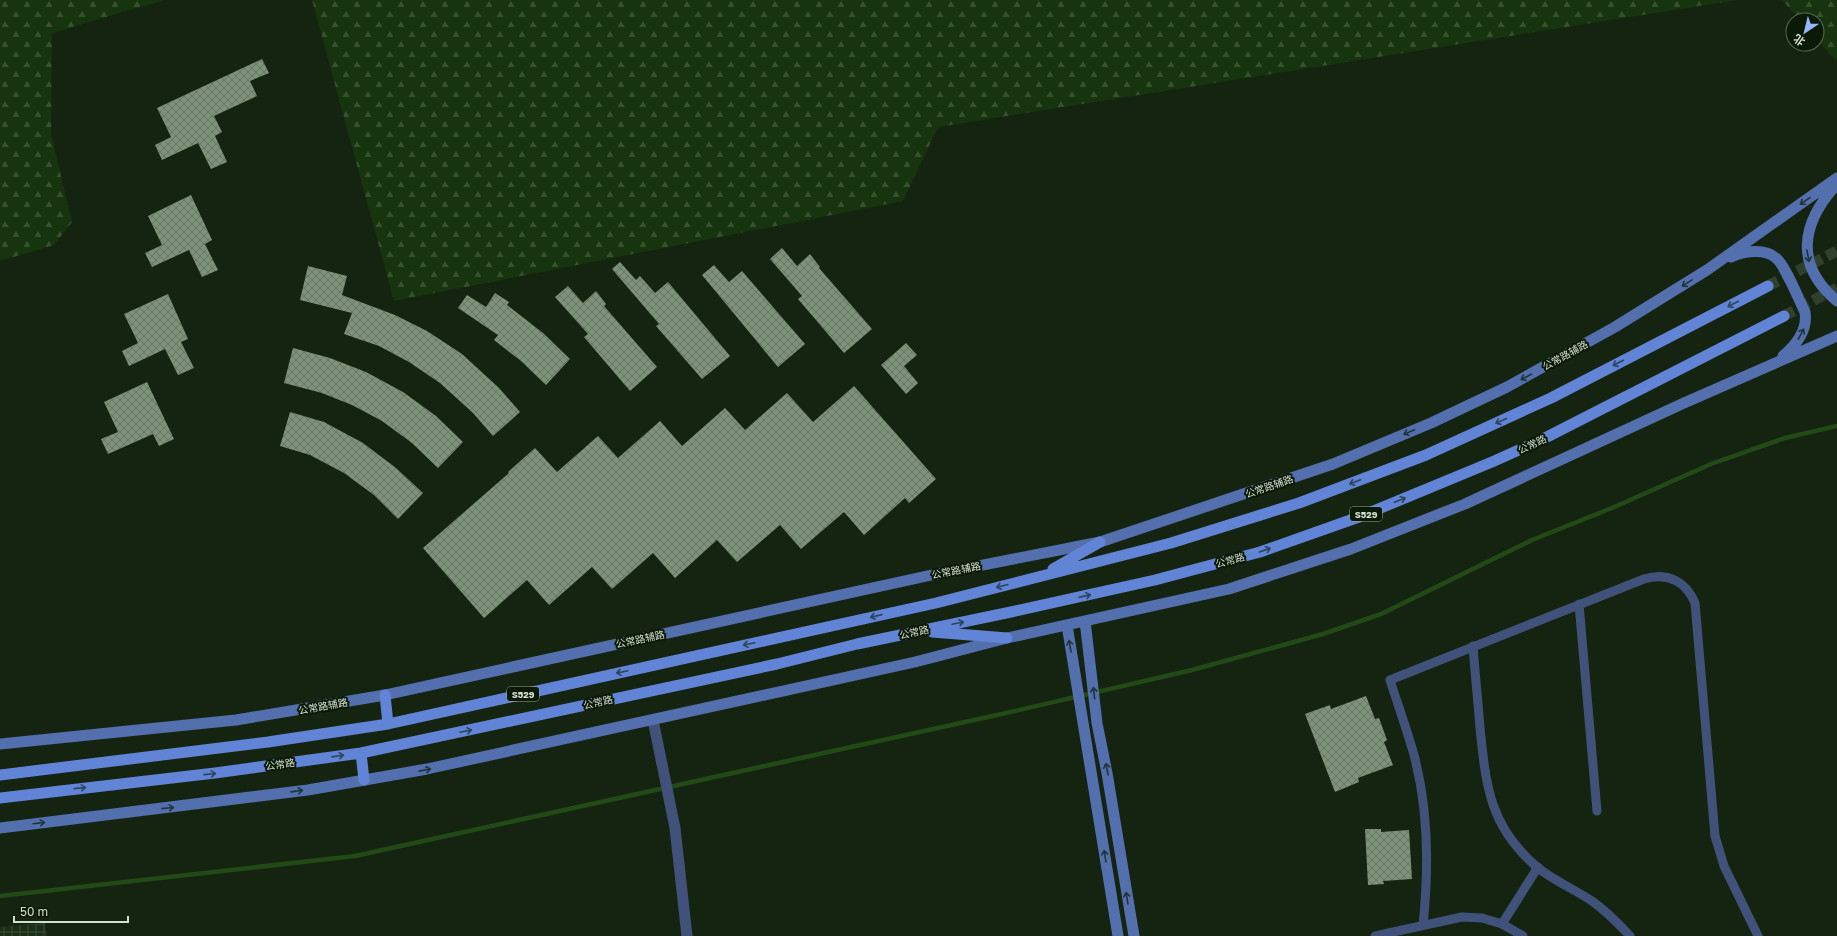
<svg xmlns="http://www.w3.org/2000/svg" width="1837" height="936" viewBox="0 0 1837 936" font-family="'Golos Text','Noto Sans SC',sans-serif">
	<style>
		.industrial { fill: url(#industrial-grid) }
		.forest { fill: url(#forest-firs) }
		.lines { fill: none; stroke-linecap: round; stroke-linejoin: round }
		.stream { stroke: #224a16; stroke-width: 4.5 }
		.building { fill: url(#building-cross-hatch) }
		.primary-tunnel { stroke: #31402d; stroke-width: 11; stroke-dasharray: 11 5.5; stroke-linecap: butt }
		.service { stroke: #41527a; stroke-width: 9 }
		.minor { stroke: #41527a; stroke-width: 11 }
		.secondary { stroke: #536fad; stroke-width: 11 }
		.primary { stroke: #6184d6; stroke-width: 11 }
		.oneway { stroke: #213439 }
		.oneway2 { stroke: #2d445a }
		.labels { text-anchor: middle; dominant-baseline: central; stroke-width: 4; stroke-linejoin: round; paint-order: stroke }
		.shield { fill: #0b1a07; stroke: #98a394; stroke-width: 1 }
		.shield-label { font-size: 9px; font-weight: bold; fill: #d4ded1 }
		.street-label { font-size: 10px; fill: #d4ded1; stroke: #0b1a07 }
	</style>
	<defs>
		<pattern id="industrial-grid" width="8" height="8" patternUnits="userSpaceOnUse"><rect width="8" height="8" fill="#1b2f16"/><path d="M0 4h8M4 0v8" fill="none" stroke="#3b4d37"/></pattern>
		<pattern id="forest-firs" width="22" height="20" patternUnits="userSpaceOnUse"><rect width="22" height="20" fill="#16340d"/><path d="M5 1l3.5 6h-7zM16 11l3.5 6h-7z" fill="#37512f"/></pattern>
		<pattern id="building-cross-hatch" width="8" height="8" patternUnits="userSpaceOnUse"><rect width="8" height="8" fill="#7e9179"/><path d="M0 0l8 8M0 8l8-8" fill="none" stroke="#687665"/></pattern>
	</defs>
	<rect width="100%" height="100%" fill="#142410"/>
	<path class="industrial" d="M45 923 47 936H0V927Z"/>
	<path class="forest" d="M0 0H164L52 33 51 134 72 222 54 245 0 261Z
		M312 0H1737L938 127 903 201 394 301Z
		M1782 0H1837V58L1835 60 1817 39V20H1800Z"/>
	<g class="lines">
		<path class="stream" d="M0 896 355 856 1006 713 1192 670 1323 634 1381 614 1532 540 1612 508 1711 464 1785 438 1837 426"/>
	</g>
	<path class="building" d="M262 59 269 73 250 81 257 96 214 116 222 132 215 136 227 162 211 169 198 143 162 160 155 145 171 137 157 108Z
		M191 195 212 240 205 244 218 270 202 277 189 250 152 267 145 253 162 245 148 216Z
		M782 248 797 266 810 254 820 267 819 268 872 329 844 353 798 299 802 296 770 259Z
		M620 262 636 280 640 276 655 293 668 282 730 356 702 379 656 326 659 324 612 269Z
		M714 265 729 282 742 271 805 344 778 367 702 275Z
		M308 266 347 276 342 295 395 315 427 331 462 354 499 388 520 412 493 436 473 413 440 383 409 362 379 346 344 334 352 313 300 300Z
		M568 286 583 303 596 291 606 304 604 306 657 367 630 391 584 337 588 334 555 297Z
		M495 293 509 302 507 305 543 333 570 359 546 385 521 361 494 340 498 335 458 308 467 295 486 307Z
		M168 294 188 339 181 342 194 368 178 375 165 349 129 366 122 351 138 343 124 314Z
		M906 343 917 355 904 366 918 383 906 394 881 365Z
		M293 348 330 358 366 372 403 392 436 416 463 442 438 468 412 443 382 421 352 405 322 393 284 383Z
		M147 382 174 439 159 446 153 434 108 454 101 439 118 432 104 402Z
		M854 386 936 479 909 503 905 498 864 535 844 512 801 549 780 525 737 562 717 540 675 578 653 553 612 589 592 567 549 605 527 580 484 618 423 548 509 473 508 472 535 448 557 472 598 436 618 458 660 421 682 446 725 408 745 430 787 393 813 422Z
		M290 412 324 422 363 443 396 468 423 493 398 519 374 495 344 473 310 455 280 446Z
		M1366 696 1375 719 1379 718 1387 740 1384 742 1393 765 1358 778 1359 782 1335 792 1305 714 1330 705 1331 709Z
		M1365 829H1381V832L1409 830 1412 879 1383 881 1384 884 1368 885Z"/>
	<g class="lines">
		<path class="primary-tunnel" d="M1768 286 1837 251
			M1784 316 1837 288"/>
		<path class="service" d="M1579 604 1597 811
			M1473 646C1475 674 1478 701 1480 728 1486 787 1490 827 1537 867 1554 881 1574 889 1592 901 1606 911 1618 923 1630 936
			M1502 924 1538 867
			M1423 925C1429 868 1429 811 1414 755 1407 730 1398 705 1390 680L1644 579C1667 572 1686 581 1695 603L1715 836 1724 866 1758 936
			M1375 936 1462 917 1482 918 1502 924 1523 936"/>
		<path class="minor" d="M653 720 675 828 687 936"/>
		<path class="secondary" d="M1837 184C1801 223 1794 265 1837 301
			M1731 257C1743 251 1765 248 1776 258 1785 265 1799 300 1805 312 1808 330 1796 345 1783 356
			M1085 621 1097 723 1107 773 1134 936
			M1067 625 1118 936
			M0 744 236 720 385 695 927 576 1100 542 1333 464 1431 423 1507 387 1615 327 1707 270 1837 178
			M0 828 308 790 427 769 915 662 1007 638 1229 589 1351 549 1465 504 1684 403 1837 336"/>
		<path class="primary" d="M1053 569 1100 542
			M932 632 1007 638
			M385 695 388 724
			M361 753 364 780
			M0 775 268 742 388 724 936 603 1171 543 1299 503 1426 455 1551 398 1768 286
			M0 798 215 773 361 753 777 664 857 644 1011 612 1155 580 1260 552 1359 517 1492 462 1543 439 1784 316"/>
	</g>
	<defs><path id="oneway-shaft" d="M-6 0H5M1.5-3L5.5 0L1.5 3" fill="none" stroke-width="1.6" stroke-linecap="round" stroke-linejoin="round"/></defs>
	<g class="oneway">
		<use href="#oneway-shaft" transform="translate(1805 201) rotate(145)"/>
		<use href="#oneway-shaft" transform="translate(1808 256) rotate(79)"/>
		<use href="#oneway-shaft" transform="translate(1687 283) rotate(148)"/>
		<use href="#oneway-shaft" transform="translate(1801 334) rotate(-62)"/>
		<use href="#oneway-shaft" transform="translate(1526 377) rotate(152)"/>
		<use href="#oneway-shaft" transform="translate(1409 432) rotate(157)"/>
		<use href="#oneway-shaft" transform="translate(1070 646) rotate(-100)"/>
		<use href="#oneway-shaft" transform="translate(1094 693) rotate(-97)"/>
		<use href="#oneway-shaft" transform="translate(1107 769) rotate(-101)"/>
		<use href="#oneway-shaft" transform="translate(425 770) rotate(-11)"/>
		<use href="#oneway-shaft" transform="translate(297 791) rotate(-8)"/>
		<use href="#oneway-shaft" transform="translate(168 808) rotate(-6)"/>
		<use href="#oneway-shaft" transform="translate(39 823) rotate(-7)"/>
		<use href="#oneway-shaft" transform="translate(1105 856) rotate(-99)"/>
		<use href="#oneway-shaft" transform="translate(1127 898) rotate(-99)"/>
	</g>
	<g class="oneway2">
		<use href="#oneway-shaft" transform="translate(1733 304) rotate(153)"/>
		<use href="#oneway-shaft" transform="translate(1618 363) rotate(153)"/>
		<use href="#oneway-shaft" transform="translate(1501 421) rotate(155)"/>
		<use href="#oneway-shaft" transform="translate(1355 482) rotate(159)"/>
		<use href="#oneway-shaft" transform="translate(1400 500) rotate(-22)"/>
		<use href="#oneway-shaft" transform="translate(1265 550) rotate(-19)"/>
		<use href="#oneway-shaft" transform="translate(1002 586) rotate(166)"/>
		<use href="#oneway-shaft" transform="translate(1085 596) rotate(-13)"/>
		<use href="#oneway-shaft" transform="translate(876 616) rotate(167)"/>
		<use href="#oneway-shaft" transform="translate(958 623) rotate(-12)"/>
		<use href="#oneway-shaft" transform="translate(749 644) rotate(168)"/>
		<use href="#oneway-shaft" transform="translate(622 672) rotate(168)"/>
		<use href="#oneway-shaft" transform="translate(466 731) rotate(-12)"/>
		<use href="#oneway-shaft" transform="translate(338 756) rotate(-8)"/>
		<use href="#oneway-shaft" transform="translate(210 774) rotate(-6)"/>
		<use href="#oneway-shaft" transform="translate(80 788) rotate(-6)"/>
	</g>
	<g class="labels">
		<g class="shield">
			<rect x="1350" y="507" width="32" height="14" rx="3"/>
			<rect x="507" y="687" width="32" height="14" rx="3"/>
		</g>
		<g class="shield-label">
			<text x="1366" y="514">S529</text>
			<text x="523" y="694">S529</text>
		</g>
		<g class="street-label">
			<text transform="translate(1565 355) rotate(-29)">公常路辅路</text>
			<text transform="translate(1532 444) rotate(-25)">公常路</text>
			<text transform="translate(1269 486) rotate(-19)">公常路辅路</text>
			<text transform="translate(1230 560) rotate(-15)">公常路</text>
			<text transform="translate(956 570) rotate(-11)">公常路辅路</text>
			<text transform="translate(914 632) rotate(-12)">公常路</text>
			<text transform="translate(640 639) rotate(-12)">公常路辅路</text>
			<text transform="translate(598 702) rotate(-13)">公常路</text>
			<text transform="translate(323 706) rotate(-10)">公常路辅路</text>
			<text transform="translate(280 764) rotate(-8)">公常路</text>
		</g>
	</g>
	<g transform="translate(1805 32) rotate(215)"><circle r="19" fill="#0b1a07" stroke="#5b6858"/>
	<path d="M0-3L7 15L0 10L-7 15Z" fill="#96b6fd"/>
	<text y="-6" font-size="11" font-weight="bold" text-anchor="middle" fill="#d4ded1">北</text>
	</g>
	<path d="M14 916v6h114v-6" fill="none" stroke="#d4ded1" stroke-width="2"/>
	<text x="20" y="916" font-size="12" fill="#d4ded1" stroke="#0b1a07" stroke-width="3" paint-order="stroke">50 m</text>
</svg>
